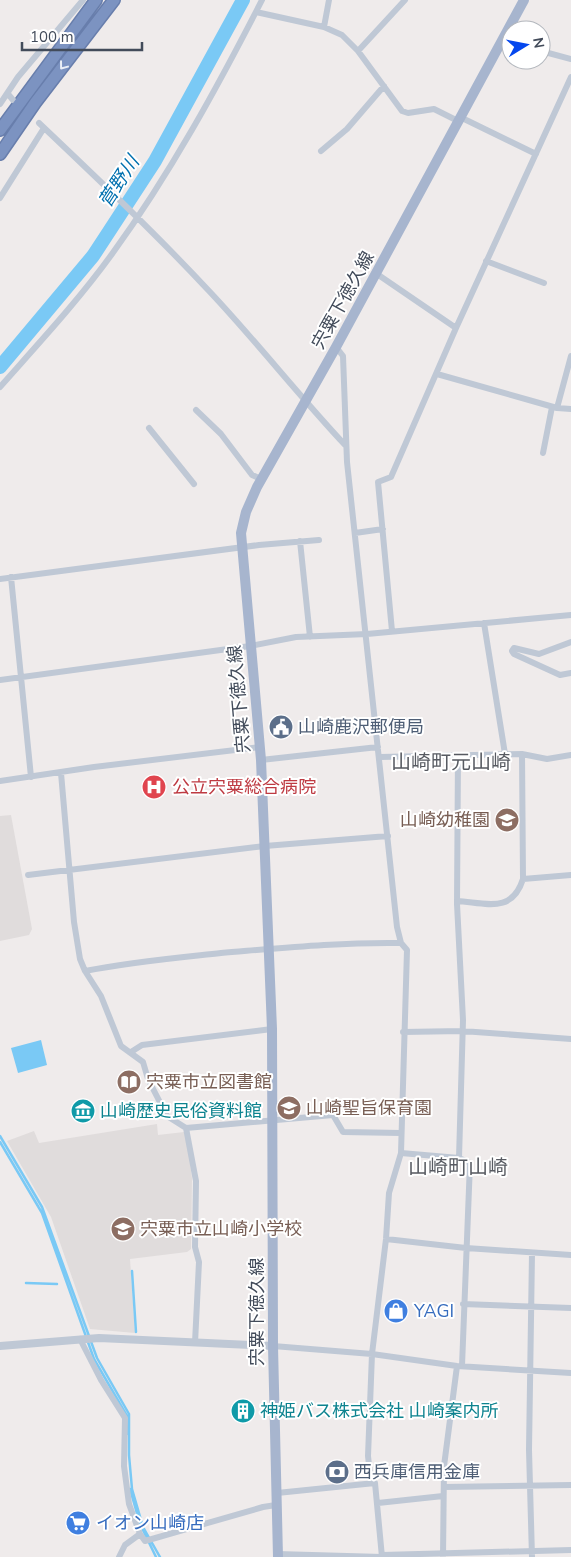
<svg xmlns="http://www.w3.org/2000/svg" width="571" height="1557" viewBox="0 0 571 1557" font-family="'Nunito Sans','Noto Sans JP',sans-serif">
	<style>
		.education { fill: #e0dcdc }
		.water { fill: #7ac9f5 }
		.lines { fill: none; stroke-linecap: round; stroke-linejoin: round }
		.stream { stroke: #7ac9f5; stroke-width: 2.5 }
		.river { stroke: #7ac9f5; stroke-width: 14 }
		.motorway-casing { stroke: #687eac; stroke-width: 14 }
		.minor { stroke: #bfc8d5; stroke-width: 6 }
		.tertiary { stroke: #bfc8d5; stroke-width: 8 }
		.primary { stroke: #a7b5ce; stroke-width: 10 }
		.motorway { stroke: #7c93c1; stroke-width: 11 }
		.oneway { stroke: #ebeff6 }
		.labels { text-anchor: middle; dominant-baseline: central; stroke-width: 4; stroke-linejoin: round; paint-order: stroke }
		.street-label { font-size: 18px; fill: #424b5a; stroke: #fff }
		.service-label { font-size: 18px; fill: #4e5e75; stroke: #fff; text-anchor: start }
		.health-label { font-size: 18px; fill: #be3a42; stroke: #fff; text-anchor: start }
		.education-label { font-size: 18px; fill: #785e54; stroke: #fff; text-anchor: start }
		.culture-label { font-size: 18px; fill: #0d838f; stroke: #fff; text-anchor: start }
		.shop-label { font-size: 18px; fill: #366cbe; stroke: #fff; text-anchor: start }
		.water-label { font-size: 19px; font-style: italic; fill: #0070af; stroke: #fff }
		.quarter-label { font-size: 20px; fill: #575a61; stroke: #fff }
	</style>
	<rect width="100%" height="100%" fill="#efebeb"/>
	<path class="education" d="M11 815 32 929 29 935 0 941V816Z
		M157 1124 158 1135 184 1132 187 1140 192 1178 191 1249 187 1252 130 1259 135 1333 90 1329 51 1217 7 1141 34 1131 39 1143Z"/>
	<path class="water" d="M41 1040 47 1065 18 1073 11 1048Z"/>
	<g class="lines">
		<path class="stream" d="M0 1136 42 1207 97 1358 129 1414V1455L132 1489 143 1527 160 1557
			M0 1142 42 1213 94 1359 127 1416 128 1434
			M132 1271 136 1332
			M26 1283 57 1284
			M130 1489 140 1524 156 1557"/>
		<path class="river" d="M0 367 93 256 112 227 155 161 243 0"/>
		<defs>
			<path id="motorway" d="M0 130 96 0
				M0 154 35 103 114 0"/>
		</defs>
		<use href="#motorway" class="motorway-casing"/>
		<path class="minor" d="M405 0 358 51 402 111 408 113 434 109 458 121
			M256 12 324 27 342 35 358 51
			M324 27 329 0
			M503 42 511 44
			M541 51 571 59
			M8 94 13 100
			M0 104 18 77 83 0
			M460 117 536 154
			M39 123C97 178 155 233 210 292 257 342 299 396 346 446
			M321 151 347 129 384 86
			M0 198 44 128
			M486 261 544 283
			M377 274 456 328
			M336 347 343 356 347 462 397 927 401 943 407 950 401 1153 389 1193 386 1239 372 1354 368 1456 371 1483
			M437 374 557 408 571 409
			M0 387C38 344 78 301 112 254 170 174 217 88 262 0
			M557 408 571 356
			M196 410 221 434 252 475 261 479
			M149 428 194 484
			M543 453 552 407
			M355 533 383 529
			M300 541 310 637
			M11 577 31 777
			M0 579 259 545 319 540
			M484 623 505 754
			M392 631 378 482 391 477 456 328 571 77
			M571 642 539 654 514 648 512 651 514 654 560 675 571 673
			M0 680 250 646 296 637 367 634 571 615
			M458 755 457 904 463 1020 459 1158 470 1163 462 1366
			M380 757 522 754 547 759 571 755
			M261 760 378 747
			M61 773 74 922 80 959 85 971 101 996 121 1046 143 1062 148 1079 167 1116 186 1128 333 1115 343 1132 401 1133
			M0 781 94 767 260 747
			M28 875 265 846 388 836
			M523 879 571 875
			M457 901C486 903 512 914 523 879L522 754
			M85 971C130 962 175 958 221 953 282 948 341 942 401 943
			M403 1032 462 1031 571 1039
			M131 1052 142 1045 272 1029
			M186 1128 196 1181 195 1247 199 1262 195 1343
			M401 1153 459 1158
			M386 1239 466 1248 571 1255
			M463 1304 571 1308
			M80 1339 101 1380 125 1418 124 1466 129 1504 140 1534 125 1545 119 1557
			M273 1346 372 1354 457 1366 571 1373
			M444 1487 571 1485
			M277 1493 375 1483 382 1557 277 1554
			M378 1503 443 1496
			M140 1534 145 1541 263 1507 276 1505
			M382 1555 571 1550
			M443 1557 444 1466 457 1366
			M532 1557 529 1450 532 1253"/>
		<path class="tertiary" d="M0 1346 99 1338 273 1346"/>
		<path class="primary" d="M278 1557 273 1346 272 1029 261 760 241 533 246 512 257 487 336 347 524 0"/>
		<use href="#motorway" class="motorway"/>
	</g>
	<defs><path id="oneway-chevron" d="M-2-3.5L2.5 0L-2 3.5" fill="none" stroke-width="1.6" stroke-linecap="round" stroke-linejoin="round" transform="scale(1.25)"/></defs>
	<use class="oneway" href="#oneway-chevron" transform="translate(63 66) rotate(127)"/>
	<defs>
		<symbol id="civic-disc" viewBox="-11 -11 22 22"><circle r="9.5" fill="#5c6f8a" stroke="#fff"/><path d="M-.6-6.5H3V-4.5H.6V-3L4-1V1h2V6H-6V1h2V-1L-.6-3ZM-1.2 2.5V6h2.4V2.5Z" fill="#fff"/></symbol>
		<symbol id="hospital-disc" viewBox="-11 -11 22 22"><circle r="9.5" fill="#e0444e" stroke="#fff"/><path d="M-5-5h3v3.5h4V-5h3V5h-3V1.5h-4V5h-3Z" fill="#fff"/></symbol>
		<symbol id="school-disc" viewBox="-11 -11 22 22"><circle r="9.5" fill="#8d6e63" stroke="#fff"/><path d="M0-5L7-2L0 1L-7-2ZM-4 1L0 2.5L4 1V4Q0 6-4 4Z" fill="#fff"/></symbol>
		<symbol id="library-disc" viewBox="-11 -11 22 22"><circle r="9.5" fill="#8d6e63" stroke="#fff"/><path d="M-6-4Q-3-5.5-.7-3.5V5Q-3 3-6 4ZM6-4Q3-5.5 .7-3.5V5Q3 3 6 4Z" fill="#fff"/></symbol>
		<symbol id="museum-disc" viewBox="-11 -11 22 22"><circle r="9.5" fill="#0f9aa8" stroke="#fff"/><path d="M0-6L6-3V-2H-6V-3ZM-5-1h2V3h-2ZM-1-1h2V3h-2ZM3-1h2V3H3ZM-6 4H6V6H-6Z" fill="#fff"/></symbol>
		<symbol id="shop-disc" viewBox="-11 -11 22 22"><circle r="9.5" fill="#3f7fe0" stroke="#fff"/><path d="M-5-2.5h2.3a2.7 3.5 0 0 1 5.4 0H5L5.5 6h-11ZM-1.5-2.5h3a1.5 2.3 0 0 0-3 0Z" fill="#fff"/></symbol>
		<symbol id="building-disc" viewBox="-11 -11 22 22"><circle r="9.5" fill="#0f9aa8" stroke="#fff"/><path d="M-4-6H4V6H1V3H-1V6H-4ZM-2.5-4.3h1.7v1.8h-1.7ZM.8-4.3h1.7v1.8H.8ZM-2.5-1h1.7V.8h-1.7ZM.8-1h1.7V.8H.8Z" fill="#fff"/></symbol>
		<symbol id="bank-disc" viewBox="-11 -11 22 22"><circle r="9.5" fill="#5c6f8a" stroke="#fff"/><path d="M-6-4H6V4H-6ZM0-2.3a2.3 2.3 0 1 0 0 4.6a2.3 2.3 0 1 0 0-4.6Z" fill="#fff"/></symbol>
		<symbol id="supermarket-disc" viewBox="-11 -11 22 22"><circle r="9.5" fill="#3f7fe0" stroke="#fff"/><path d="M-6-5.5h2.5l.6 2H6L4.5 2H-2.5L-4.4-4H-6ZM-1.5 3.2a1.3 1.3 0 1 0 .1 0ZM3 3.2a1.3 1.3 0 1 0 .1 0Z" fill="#fff"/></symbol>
	</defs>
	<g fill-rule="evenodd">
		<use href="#civic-disc" x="267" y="713" width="28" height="28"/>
		<use href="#hospital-disc" x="140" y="773" width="28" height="28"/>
		<use href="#school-disc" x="493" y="806" width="28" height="28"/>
		<use href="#library-disc" x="115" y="1068" width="28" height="28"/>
		<use href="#school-disc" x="275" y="1094" width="28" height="28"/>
		<use href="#museum-disc" x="69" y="1097" width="28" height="28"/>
		<use href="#school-disc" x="109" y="1215" width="28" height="28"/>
		<use href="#shop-disc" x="382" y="1297" width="28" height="28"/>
		<use href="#building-disc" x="229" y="1397" width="28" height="28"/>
		<use href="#bank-disc" x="323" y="1458" width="28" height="28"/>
		<use href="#supermarket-disc" x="64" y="1509" width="28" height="28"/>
	</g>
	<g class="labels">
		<g class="street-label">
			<text transform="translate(343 300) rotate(-61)">宍粟下徳久線</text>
			<text transform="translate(239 699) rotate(-95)">宍粟下徳久線</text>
			<text transform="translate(257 1312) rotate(-90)">宍粟下徳久線</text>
		</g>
		<g class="service-label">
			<text x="298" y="727">山崎鹿沢郵便局</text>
			<text x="354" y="1472">西兵庫信用金庫</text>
		</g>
		<g class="health-label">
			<text x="172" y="787">公立宍粟総合病院</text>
		</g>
		<g class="education-label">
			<text x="490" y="820" text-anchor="end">山崎幼稚園</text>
			<text x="146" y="1082">宍粟市立図書館</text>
			<text x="306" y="1108">山崎聖旨保育園</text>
			<text x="140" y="1229">宍粟市立山崎小学校</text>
		</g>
		<g class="culture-label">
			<text x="100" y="1111">山崎歴史民俗資料館</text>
			<text x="260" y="1411">神姫バス株式会社 山崎案内所</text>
		</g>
		<g class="shop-label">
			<text x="414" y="1311">YAGI</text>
			<text x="96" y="1523">イオン山崎店</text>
		</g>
		<g class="water-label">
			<text transform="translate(119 182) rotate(-57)">菅野川</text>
		</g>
		<g class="quarter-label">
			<text x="451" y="762">山崎町元山崎</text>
			<text x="458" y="1167">山崎町山崎</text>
		</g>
	</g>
	<g transform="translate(526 45) rotate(80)"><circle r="24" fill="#ffffff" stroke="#b3b7bd"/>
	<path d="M0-4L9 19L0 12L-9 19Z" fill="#0547ee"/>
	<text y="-8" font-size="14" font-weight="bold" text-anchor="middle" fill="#424b5a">N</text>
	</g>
	<path d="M22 42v8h120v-8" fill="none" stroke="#424b5a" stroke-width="2.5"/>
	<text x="30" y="42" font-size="15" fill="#424b5a" stroke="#ffffff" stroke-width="4" paint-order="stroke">100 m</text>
</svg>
